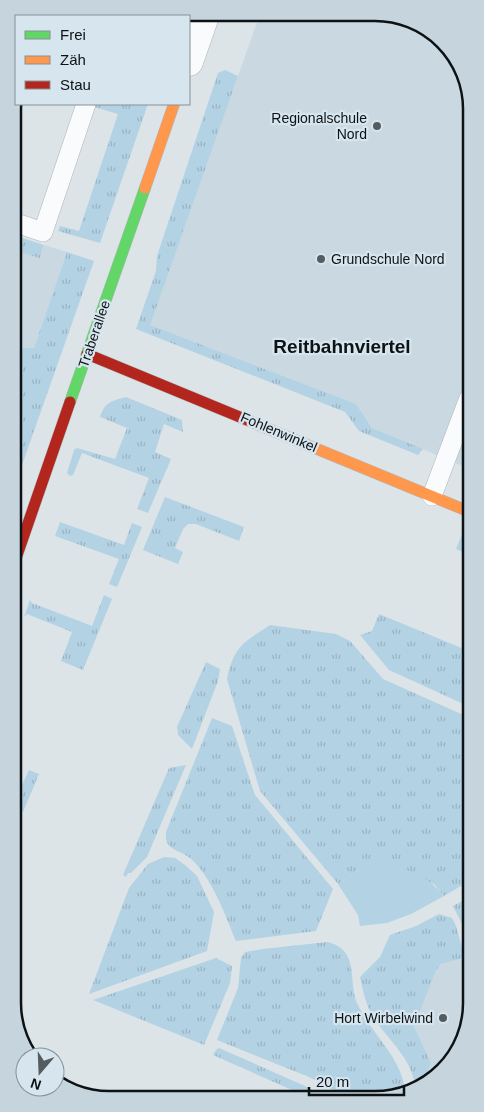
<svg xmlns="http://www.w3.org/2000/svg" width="484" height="1112" viewBox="0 0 484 1112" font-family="Arial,sans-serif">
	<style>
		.built { fill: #cad9e1 }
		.grass { fill: url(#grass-tufts) }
		.pitch { fill: #b3d2e4 }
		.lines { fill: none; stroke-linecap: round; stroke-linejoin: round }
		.lane-casing { stroke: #b1b7ba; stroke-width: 20 }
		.street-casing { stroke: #b1b7ba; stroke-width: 29 }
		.fast-casing { stroke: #b1b7ba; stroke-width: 12 }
		.slow-casing { stroke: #b1b7ba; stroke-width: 12 }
		.jam-casing { stroke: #b1b7ba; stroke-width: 12 }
		.lane { stroke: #fafbfc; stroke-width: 19 }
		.street { stroke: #fafbfc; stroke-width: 28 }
		.fast { stroke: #63d668; stroke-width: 11 }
		.slow { stroke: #ff974d; stroke-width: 11 }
		.jam { stroke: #b3261e; stroke-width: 11 }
		.poi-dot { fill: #555c5f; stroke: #d6e5ee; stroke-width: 2 }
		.labels { text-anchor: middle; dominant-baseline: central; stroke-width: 4.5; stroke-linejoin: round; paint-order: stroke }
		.poi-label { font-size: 14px; fill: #0d1215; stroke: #d6e5ee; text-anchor: end }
		.street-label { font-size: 14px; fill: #0d1215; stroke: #d6e5ee }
		.district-label { font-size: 19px; font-weight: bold; fill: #0d1215; stroke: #d6e5ee }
		.rim { fill: none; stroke: #0d1215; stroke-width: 2.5 }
	</style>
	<defs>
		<pattern id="grass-tufts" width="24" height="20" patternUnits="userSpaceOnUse" patternTransform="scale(1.25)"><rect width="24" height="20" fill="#b3d2e4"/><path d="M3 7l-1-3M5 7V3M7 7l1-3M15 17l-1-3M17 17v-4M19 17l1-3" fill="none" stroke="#99b3c3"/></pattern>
	</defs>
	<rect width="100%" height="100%" fill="#dce4e8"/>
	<path class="built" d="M260 14H394L443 41 468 85 470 469 372 428 355 404 149 325Z
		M13 235 67 252 34 348 61 353 14 488Z
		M471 957V1009L448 1066 424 1081 431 1063 414 1026 436 971 441 964Z"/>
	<path class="grass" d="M225 70 238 76 150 325 356 404 372 428 423 449 418 455 359 431 345 412 136 329 156 271 157 256 218 73Z
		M92 104H148L100 243 58 231 60 226 79 231 118 114 91 106Z
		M13 235 43 245 40 258 13 250Z
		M67 252 94 261 17 479 14 477V360L18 348H34Z
		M126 397 182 420 183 432 164 424 155 452 171 459 148 513 137 509 149 478 82 453 73 475 70 476 67 473 74 450 77 448 115 459 127 428 100 417C105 402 111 401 126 397Z
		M165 497 244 527 239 541 196 524H188L183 529 175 548 183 552 178 564 143 550Z
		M60 522 124 545 132 523 142 527 117 587 109 584 119 559 55 536Z
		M466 524 470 526V555L456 549Z
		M104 595 112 599 83 670 61 661 72 632 27 614 24 617 30 600 32 603 92 626Z
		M379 614 464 649 461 656 470 660V707L389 670 360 635 372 631Z
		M270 625 336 634 350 641 383 679 470 718 471 880 444 896 434 884 362 868 338 884 260 791 227 679C234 646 243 643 270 625Z
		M206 662 220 669 218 681 192 749 178 735 177 727Z
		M212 718 232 726 255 795 333 889 316 931 236 941C225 915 212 877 190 858 179 849 164 851 166 832Z
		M186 765 147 857 131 873H128L126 877 123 875 169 768Z
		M29 770 39 774 23 812 15 809V782L22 785Z
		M164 857 175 858 185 865 197 876 214 912 207 951 89 994 129 888 148 864Z
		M471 896V957L462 924 453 906Z
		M439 914 452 918 456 926 465 958 441 964 436 971 414 1026 431 1063 424 1081 415 1087C413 1059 387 1039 373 1017 366 1005 363 991 360 977L380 957 390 935 416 926Z
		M327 942C361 950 347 981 358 1005 372 1035 403 1059 405 1092L399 1096 346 1097 309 1077 217 1040 238 988 241 958 245 952 263 949Z
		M216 958 232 966 230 983 204 1045 93 1000Z
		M219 1048 305 1086 326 1097H308L213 1055 216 1050Z"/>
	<path class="pitch" d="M384 865C411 869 426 875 444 896L411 914 387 923 360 926 358 915 338 884 362 868Z"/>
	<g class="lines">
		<defs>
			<path id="lane" d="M13 222 43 232 86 104
				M432 496 469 398"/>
			<path id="street" d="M189 62 206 13"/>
			<path id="fast" d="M70 402 145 188"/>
			<path id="slow" d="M145 188 174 104
				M247 420 470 512"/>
			<path id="jam" d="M87 354 247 420
				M14 564 70 402"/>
		</defs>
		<use href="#lane" class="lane-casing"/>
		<use href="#street" class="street-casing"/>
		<use href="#fast" class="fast-casing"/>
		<use href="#slow" class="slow-casing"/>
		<use href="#jam" class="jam-casing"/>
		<use href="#lane" class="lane"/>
		<use href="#street" class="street"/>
		<use href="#fast" class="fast"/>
		<use href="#slow" class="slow"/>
		<use href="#jam" class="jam"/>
	</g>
	<g class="poi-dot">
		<circle cx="377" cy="126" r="5"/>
		<circle cx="321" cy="259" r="5"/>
		<circle cx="443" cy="1018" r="5"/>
	</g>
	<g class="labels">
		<g class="poi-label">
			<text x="367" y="118">Regionalschule<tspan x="367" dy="16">Nord</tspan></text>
			<text x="331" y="259" text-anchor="start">Grundschule Nord</text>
			<text x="433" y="1018">Hort Wirbelwind</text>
		</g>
		<g class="street-label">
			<text transform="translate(94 334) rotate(-71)">Traberallee</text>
			<text transform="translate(279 432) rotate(23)">Fohlenwinkel</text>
		</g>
		<g class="district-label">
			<text x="342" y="346">Reitbahnviertel</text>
		</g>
	</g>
	<path d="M0 0H484V1112H0ZM109 21H375A88 88 0 0 1 463 109V1003A88 88 0 0 1 375 1091H109A88 88 0 0 1 21 1003V109A88 88 0 0 1 109 21Z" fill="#c6d4dd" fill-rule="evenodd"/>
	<path class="rim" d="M109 21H375A88 88 0 0 1 463 109V1003A88 88 0 0 1 375 1091H109A88 88 0 0 1 21 1003V109A88 88 0 0 1 109 21Z"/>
	<rect x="15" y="15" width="175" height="90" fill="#d6e5ee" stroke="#869197"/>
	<rect x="25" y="31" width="25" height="8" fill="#63d668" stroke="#869197"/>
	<text x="60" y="40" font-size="15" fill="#0d1215">Frei</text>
	<rect x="25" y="56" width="25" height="8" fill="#ff974d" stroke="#869197"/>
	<text x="60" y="65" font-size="15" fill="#0d1215">Zäh</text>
	<rect x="25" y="81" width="25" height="8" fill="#b3261e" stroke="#869197"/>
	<text x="60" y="90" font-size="15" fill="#0d1215">Stau</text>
	<g transform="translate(40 1072) rotate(199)"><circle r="24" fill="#d6e5ee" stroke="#869197"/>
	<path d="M0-4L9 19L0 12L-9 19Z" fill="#555c5f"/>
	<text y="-8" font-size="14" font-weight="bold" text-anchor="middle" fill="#0d1215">N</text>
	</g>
	<path d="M309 1087v8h95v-8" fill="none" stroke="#0d1215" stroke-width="2.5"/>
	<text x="316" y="1087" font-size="15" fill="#0d1215" stroke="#d6e5ee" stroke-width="4" paint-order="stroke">20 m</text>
</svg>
